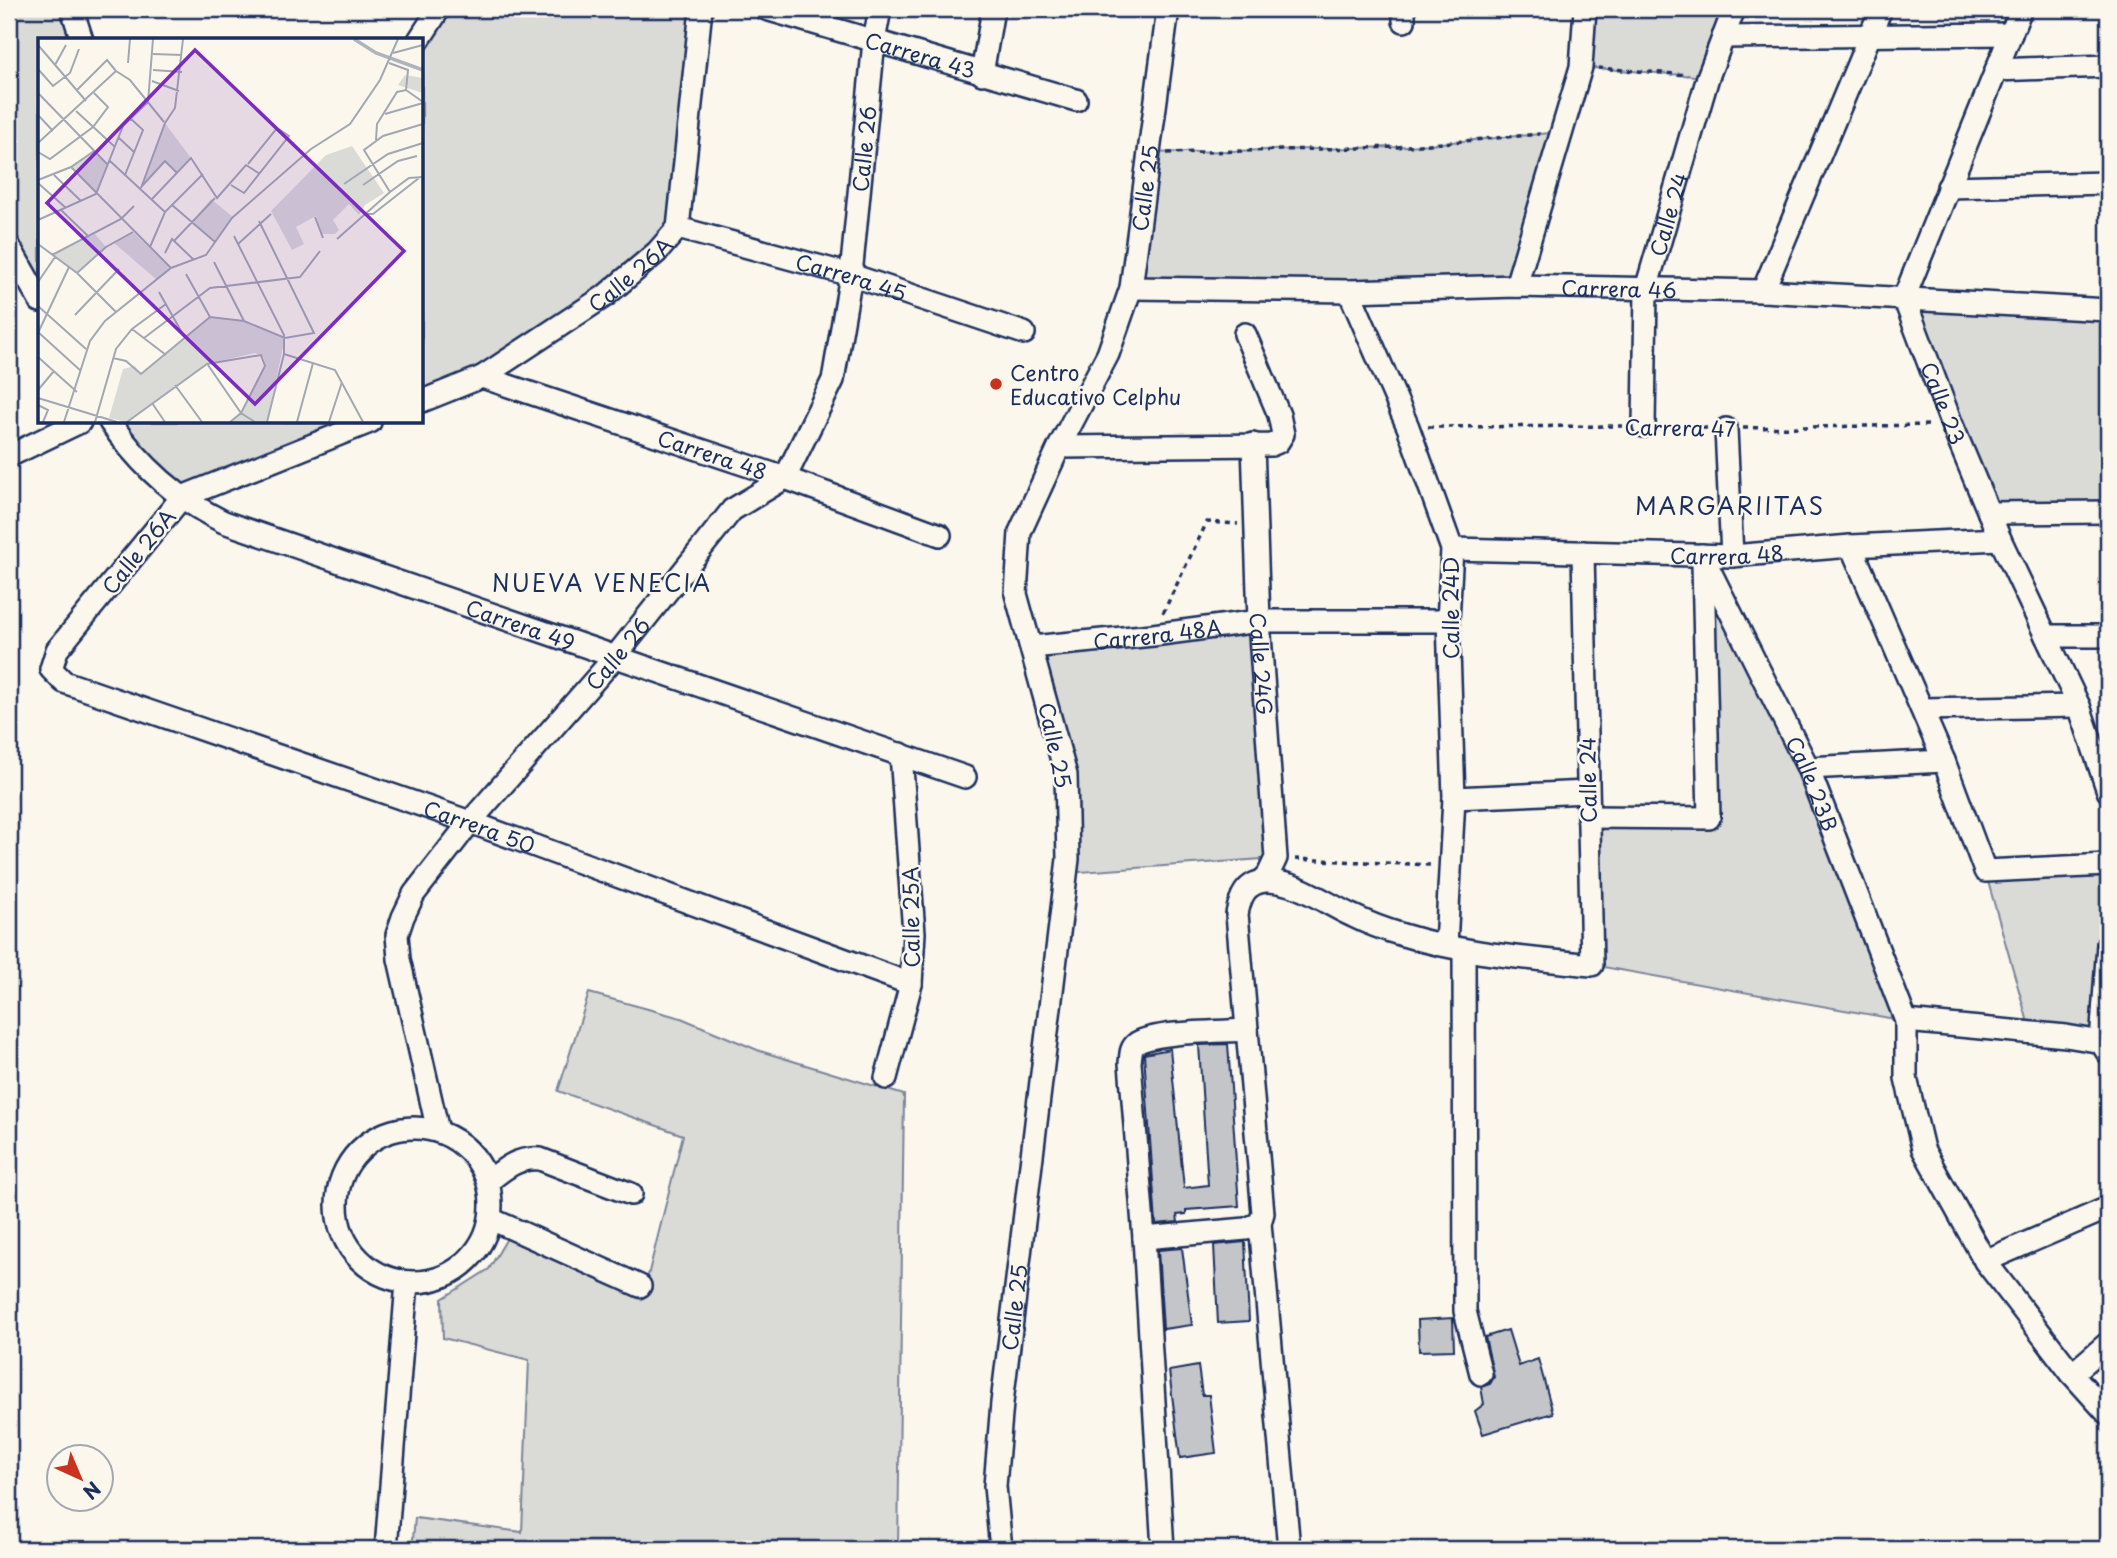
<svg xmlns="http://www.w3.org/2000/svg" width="2117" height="1558" viewBox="0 0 2117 1558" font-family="'Playpen Sans',sans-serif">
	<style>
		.green { fill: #dadad7; stroke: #7a849a; stroke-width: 2 }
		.building { fill: #c3c5c9; stroke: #1b2f5e; stroke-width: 2 }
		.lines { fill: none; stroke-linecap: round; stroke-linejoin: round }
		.minor-casing { stroke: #1b2f5e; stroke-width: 26 }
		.path { stroke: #1b2f5e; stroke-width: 3.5; stroke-dasharray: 5 5; stroke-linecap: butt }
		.minor { stroke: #fbf7ec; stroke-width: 21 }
		.poi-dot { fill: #c8321e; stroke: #fbf7ec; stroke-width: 2.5 }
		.labels { text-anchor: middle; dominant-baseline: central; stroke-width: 5; stroke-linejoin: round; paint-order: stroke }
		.street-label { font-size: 21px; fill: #1b2f5e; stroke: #fbf7ec }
		.poi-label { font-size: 21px; fill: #1b2f5e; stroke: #fbf7ec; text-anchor: start }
		.neighbourhood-label { font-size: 23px; letter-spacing: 2px; fill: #1b2f5e; stroke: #fbf7ec }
		.inset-river { fill: none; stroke: #afb3bb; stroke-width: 3.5 }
		.inset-road { fill: none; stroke: #a1a7b3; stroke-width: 2 }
		.view { fill: #7b2cbf; fill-opacity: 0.15; stroke: #7b2cbf; stroke-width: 3.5 }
		.inset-edge { fill: none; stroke: #1b2f5e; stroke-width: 3.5 }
	</style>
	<rect width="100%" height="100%" fill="#fbf7ec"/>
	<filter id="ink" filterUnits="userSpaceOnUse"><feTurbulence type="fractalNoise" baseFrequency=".0143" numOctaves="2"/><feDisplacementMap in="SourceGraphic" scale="14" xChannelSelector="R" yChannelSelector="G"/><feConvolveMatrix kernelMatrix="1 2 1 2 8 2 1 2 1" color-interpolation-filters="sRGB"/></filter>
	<g filter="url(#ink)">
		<path class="green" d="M9 9H72L82 40H40V301L9 246Z
			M439 9H701L678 228 605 296 422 401V40Z
			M1585 9H1732L1708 77 1581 67Z
			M1562 132 1516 286 1131 288 1148 153 1397 147Z
			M1904 298 2108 310V512L1989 513Z
			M110 422H370L182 497Z
			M1702 555 1812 777 1906 1021 1592 965 1588 817 1709 818Z
			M1259 621 1276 858 1066 873V775L1032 647Z
			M2108 865V930L2101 1042 2031 1033 1985 871Z
			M589 993 681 1018 760 1051 904 1095 898 1549H412L415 1518 522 1532 529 1360 443 1338 442 1299 489 1269 510 1233 642 1300 683 1135 558 1091Z"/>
		<path class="building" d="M1228 1044 1239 1206 1186 1210V1214L1177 1215 1178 1222 1156 1224 1144 1054 1170 1049 1184 1188 1208 1185 1199 1045Z
			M1245 1242 1249 1321 1218 1323 1214 1245Z
			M1182 1248 1192 1325 1163 1329 1158 1250Z
			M1453 1318 1454 1350 1419 1351 1418 1320Z
			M1508 1330 1519 1366 1538 1359 1553 1413 1483 1434 1475 1411 1484 1404 1481 1387 1490 1384 1494 1377 1485 1337Z
			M1198 1366 1202 1395H1209L1216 1453 1180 1458 1169 1371Z"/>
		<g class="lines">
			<defs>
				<g id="minor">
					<path d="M72 9 82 40"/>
					<path id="s1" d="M766 9 1076 100"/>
					<path id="s2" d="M2021 9 1904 298 1952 425 2000 539 2079 706 2108 791"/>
					<path d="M1404 21V9"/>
					<path d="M1723 37 2011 34"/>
					<path d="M419 40 439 9"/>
					<path d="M1996 70 2108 66"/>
					<path d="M982 74 993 9"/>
					<path d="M1948 187 2108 183"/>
					<path id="s3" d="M678 228 851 275 1024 333"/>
					<path d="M9 246 40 301"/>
					<path d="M1516 286 1581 67 1585 9"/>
					<path id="s4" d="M1131 288 1349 291 1516 286 1763 291 2108 310"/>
					<path d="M1349 291 1408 427 1452 549 1448 621 1454 798 1446 945"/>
					<path d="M1763 291 1881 9"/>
					<path id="s5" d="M482 377 785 478 940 535"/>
					<path id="s6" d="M422 401 482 377 605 296 657 252 678 228 701 9"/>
					<path id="s7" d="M110 422C139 464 178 500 224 522L965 777"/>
					<path id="s8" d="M370 422 182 497 57 650 51 669 64 682 470 822 911 984"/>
					<path id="s9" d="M1644 426 1646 289 1708 77 1734 9"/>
					<path d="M1726 429 1732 556"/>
					<path id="s10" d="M1253 444 1259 621 1276 858 1268 875 1262 881"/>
					<path d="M1059 447 1271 445 1278 442 1283 434 1279 415 1245 334"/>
					<path d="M9 456 80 422"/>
					<path d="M1989 513 2108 512"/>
					<path d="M1851 546 1944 761 1985 871 2108 865"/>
					<path id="s11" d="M1452 549 1732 556 1851 546 2000 539"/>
					<path id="s12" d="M1702 555 1808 768 1906 1021V1078L1923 1149 1985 1261 2072 1374 2108 1414"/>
					<path d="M2046 636H2108"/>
					<path id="s13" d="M1032 647 1153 635 1259 621H1448"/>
					<path d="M1922 709 2079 706"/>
					<path d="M1808 768 1944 761"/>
					<path d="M1454 798 1587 792"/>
					<path d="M1588 817 1709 818 1703 564"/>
					<path d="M1464 951 1465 1311 1481 1374"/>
					<path d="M1906 1021 2066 1036 2108 1043"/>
					<path d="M2107 1052 2101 1042 2108 944"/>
					<path d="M886 1078 911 984 914 933 901 754"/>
					<circle cx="414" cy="1205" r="77"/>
					<path id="s14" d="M438 1131 399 959 397 935 403 917 414 894 470 822 615 657 732 510 785 478 833 380 851 275 874 41 880 9"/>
					<path d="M489 1181C505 1168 518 1157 540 1159L631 1194"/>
					<path d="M491 1219 640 1286"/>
					<path d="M1260 1223 1289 1549"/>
					<path d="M1144 1238 1246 1229 1260 1223 1263 1213 1237 914C1240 898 1245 883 1265 881 1296 880 1326 904 1353 916 1369 924 1386 930 1403 935 1464 954 1528 958 1592 965L1583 552"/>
					<path d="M1985 1261 2108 1208"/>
					<path d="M2072 1374 2108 1343"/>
					<path d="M386 1549 407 1282"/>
					<path id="s15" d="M1001 1549 995 1486 1002 1403 1068 859 1066 775 1016 594 1020 532 1059 447 1108 354 1131 288 1168 9"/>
					<path d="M1163 1549 1144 1238 1130 1063C1131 1055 1130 1048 1137 1043 1157 1031 1222 1032 1247 1030"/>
				</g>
			</defs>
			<use href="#minor" class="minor-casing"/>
			<path class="path" d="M1598 68 1688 75
				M1167 153 1397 147 1540 134
				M1428 427 1627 426
				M1662 427 1707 428
				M1743 428 1931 425
				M1163 613 1207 522 1238 524
				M1295 859 1431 865"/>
			<use href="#minor" class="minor"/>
		</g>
	</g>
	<circle class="poi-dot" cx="996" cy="384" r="7"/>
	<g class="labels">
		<g class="street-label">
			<text stroke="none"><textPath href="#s1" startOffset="161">Carrera 43</textPath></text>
			<text stroke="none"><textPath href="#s14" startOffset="1148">Calle 26</textPath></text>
			<text stroke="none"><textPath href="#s15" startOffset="1398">Calle 25</textPath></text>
			<text stroke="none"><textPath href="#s9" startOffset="215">Calle 24</textPath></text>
			<text stroke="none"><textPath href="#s6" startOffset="245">Calle 26A</textPath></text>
			<text stroke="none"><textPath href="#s3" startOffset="180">Carrera 45</textPath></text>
			<text stroke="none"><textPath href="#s4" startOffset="488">Carrera 46</textPath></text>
			<text stroke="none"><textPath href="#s2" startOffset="424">Calle 23</textPath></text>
			<text transform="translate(1680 427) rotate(1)">Carrera 47</text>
			<text stroke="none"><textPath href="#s5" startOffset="243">Carrera 48</textPath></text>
			<text transform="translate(138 551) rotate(-51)">Calle 26A</text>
			<text stroke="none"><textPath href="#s11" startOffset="275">Carrera 48</textPath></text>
			<text transform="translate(1450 608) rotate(-90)">Calle 24D</text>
			<text stroke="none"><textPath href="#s7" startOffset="467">Carrera 49</textPath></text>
			<text stroke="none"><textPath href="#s13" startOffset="126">Carrera 48A</textPath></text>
			<text stroke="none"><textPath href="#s14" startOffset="560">Calle 26</textPath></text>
			<text stroke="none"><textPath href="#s10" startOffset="220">Calle 24G</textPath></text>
			<text transform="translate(1056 745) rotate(78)">Calle 25</text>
			<text transform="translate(1587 780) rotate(-91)">Calle 24</text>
			<text stroke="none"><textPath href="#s12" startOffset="254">Calle 23B</textPath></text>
			<text stroke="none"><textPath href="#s8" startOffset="878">Carrera 50</textPath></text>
			<text transform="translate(910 917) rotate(-91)">Calle 25A</text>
			<text stroke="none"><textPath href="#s15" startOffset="243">Calle 25</textPath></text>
		</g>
		<g class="poi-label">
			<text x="1010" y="372">Centro<tspan x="1010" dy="24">Educativo Celphu</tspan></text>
		</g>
		<g class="neighbourhood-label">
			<text x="1730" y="505">MARGARIITAS</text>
			<text x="602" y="582">NUEVA VENECIA</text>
		</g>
	</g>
	<g transform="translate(38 38)">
		<rect width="385" height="385" fill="#fbf7ec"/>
		<path d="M367 37 385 40V55L360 47ZM127 85 153 120 139 135 127 124 103 150ZM314 108 346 155 327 167 321 177 311 166 295 182 301 192 297 196H284L278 178 258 189 266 206 254 212 233 173 288 117ZM56 113 70 127 58 156 33 129ZM173 161 195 179 177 204 153 185ZM95 194 133 230 119 242 76 205ZM57 196 68 209 39 235 14 217ZM172 279 206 283 247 300 229 384H192L203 375 227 328 226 320 217 315 169 326 89 384 71 380 85 331 97 328 103 336Z" fill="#dadad7"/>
		<path class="inset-river" d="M316 1 338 15 385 32"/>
		<path class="inset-road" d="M0 7 48 63M355 15 385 7M115 16 144 17M90 25 92 1M351 25 370 32 368 52M17 27 28 7M0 31 15 48 32 35 41 11M115 32 144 34M78 33 92 42 126 84M114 43 141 53M39 52 69 22 78 33M0 55 70 127M38 73 77 109M347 76 385 65M0 77 15 93M80 99 96 114M338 102 339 86 359 54 368 52 385 64M0 105 78 33M0 114 12 121 55 89 70 69 56 55M72 123 127 174M33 129 133 230M16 137 43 163M87 137 105 92 92 80M0 142 33 129 56 113M0 145 28 170M306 146 350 116 385 105M193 147 206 155 251 98 239 90 210 126M325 147 360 123 379 118M104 148 127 123 139 135M103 150 127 85 137 70 145 1M352 154 326 112 345 98 385 86M114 161 153 120 179 160 208 127 222 136M134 167 177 204M23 172 51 199M328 176H335L381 140M277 179 285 200M0 182 58 156 85 88 110 64 115 1M196 198 246 297V316L229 384M299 201 352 154 371 140 385 139M136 203 177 160M0 206 39 235 78 274M200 206 233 176M112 209 127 174 165 136M127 215 134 201 156 222M14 217 83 181 96 168M176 224 206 283M39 235 68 209 95 194M148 236 172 279M0 244 17 219M121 254 147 300M0 268 48 311M37 277 81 231M94 291 128 317M0 294 43 333M0 295 31 229M106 300 172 250 262 239 282 213M246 316 297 332 325 384M0 319 39 354M75 320 88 323 103 336 172 279 206 283 247 300 276 295 221 183M170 327 203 375 217 384M137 347 164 384M0 352 16 333M0 360 79 384M114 365 127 384M0 367 10 372 5 384M26 384 52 303 67 283 133 230 168 217 194 180 273 111 312 86 342 42 360 1M57 384 78 311 94 291 128 266M89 384 169 326 223 317 227 328 203 375 192 384M259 384 275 325M291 384 304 344"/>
		<path class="view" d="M157 12 366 213 217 366 9 165Z"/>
		<rect width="385" height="385" class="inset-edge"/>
	</g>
	<rect width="2117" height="1558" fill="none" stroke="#fbf7ec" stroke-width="35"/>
	<rect x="18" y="18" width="2082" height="1523" fill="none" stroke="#1b2f5e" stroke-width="2.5" filter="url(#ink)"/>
	<g transform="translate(80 1478) rotate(136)"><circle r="33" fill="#fbf7ec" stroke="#a1a7b3" stroke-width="2"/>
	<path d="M0-5L12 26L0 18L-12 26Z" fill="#c8321e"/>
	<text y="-10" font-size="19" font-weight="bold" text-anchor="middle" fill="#1b2f5e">N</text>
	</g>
</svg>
